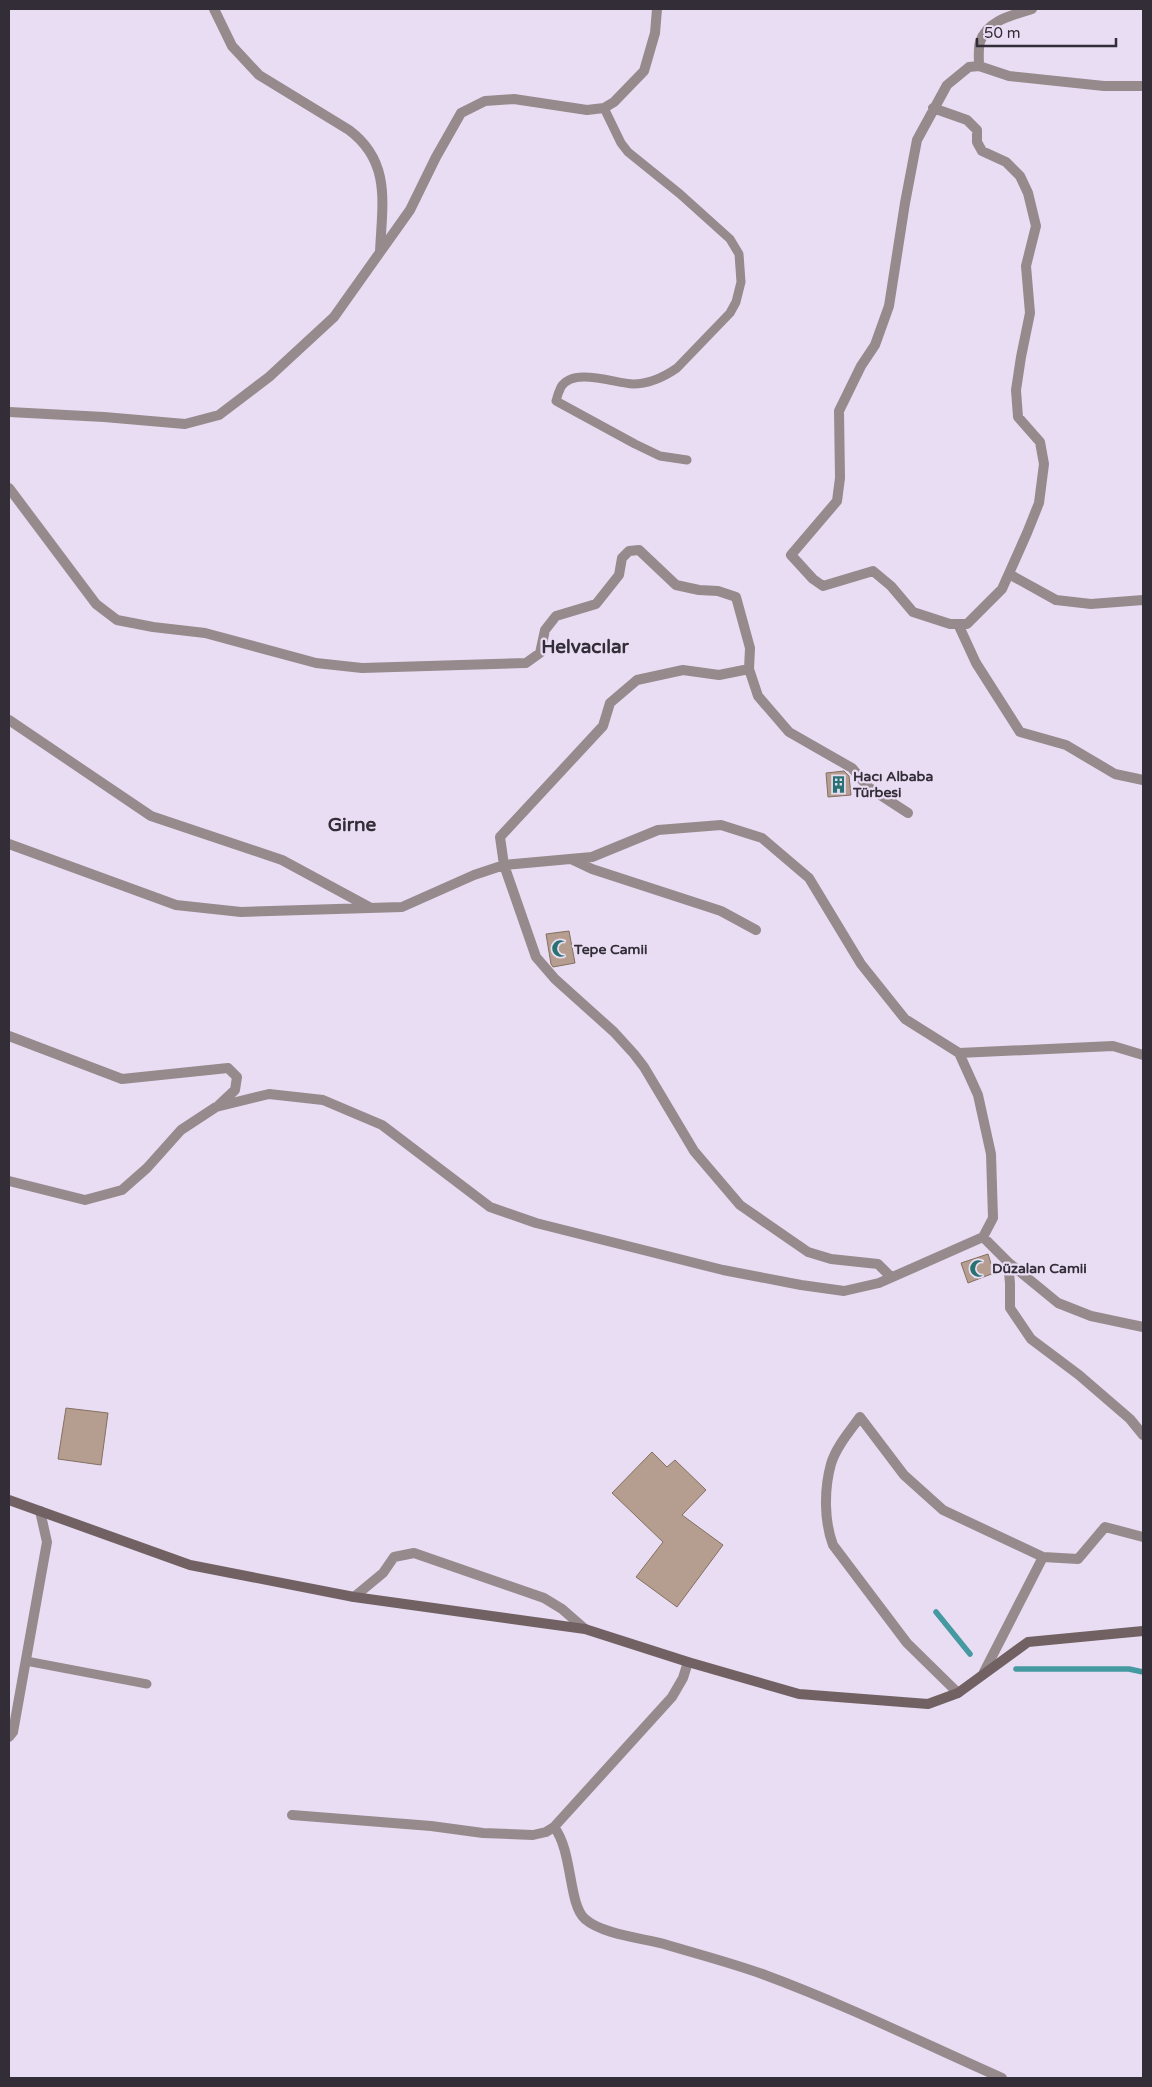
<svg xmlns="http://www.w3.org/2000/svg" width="1152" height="2087" viewBox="0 0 1152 2087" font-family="'Varela Round',sans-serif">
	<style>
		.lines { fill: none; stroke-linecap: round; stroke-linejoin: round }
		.stream { stroke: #4599a0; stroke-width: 5.5 }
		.building { fill: #b59e90; stroke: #846f61 }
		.lane { stroke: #978a8c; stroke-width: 9 }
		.street { stroke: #978a8c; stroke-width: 10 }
		.secondary { stroke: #726163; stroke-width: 10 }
		.labels { text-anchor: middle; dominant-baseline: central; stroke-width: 4.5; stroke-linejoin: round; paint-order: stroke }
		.poi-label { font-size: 14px; font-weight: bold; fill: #322d36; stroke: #e9ddf4; text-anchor: start }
		.district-label { font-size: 19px; font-weight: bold; fill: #322d36; stroke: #e9ddf4 }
	</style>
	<rect width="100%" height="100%" fill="#e9ddf4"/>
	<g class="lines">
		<path class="stream" d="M936 1612 970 1654
			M1016 1669H1129L1143 1672"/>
	</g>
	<path class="building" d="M844 771 849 776 851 795 828 797 826 773Z
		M569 931 575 963 553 967 551 964 546 934Z
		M988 1254 994 1273 968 1283 961 1263Z
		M66 1408 108 1413 101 1465 58 1459Z
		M652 1452 667 1467 675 1460 706 1490 682 1515 723 1545 677 1607 636 1577 663 1542 612 1493Z"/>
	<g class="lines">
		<path class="lane" d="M604 108 621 143 628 152 680 194 730 239 739 254 741 282 736 302 730 313 677 368C664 377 649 384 633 384 614 383 573 367 561 387 559 391 557 397 556 401L635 444 660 456 687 460
			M26 1661 147 1684"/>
		<path class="street" d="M214 9 232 46 259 75 349 130C392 162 382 205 380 252
			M979 66C979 59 978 49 980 42 987 20 1013 15 1032 9
			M933 108 967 120 977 130V142L982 151 1006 162 1020 176 1028 193 1036 226 1026 266 1030 313 1021 357 1016 390 1018 417 1040 442 1044 464 1039 503 1027 533 1002 589 967 624H950L913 612 891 586 873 571 823 586 813 579 791 555 837 501 840 478 839 411 861 366 875 345 889 306 905 203 917 140 947 85 969 67 979 66 1009 76 1104 86H1143
			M9 412 104 417 185 424 219 415 269 377 334 317 410 210 436 157 461 113 485 101 514 99 587 110 604 108 614 102 644 71 655 33 657 9
			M9 488 96 604 117 620 153 627 205 633 316 663 362 668 526 663 540 653 545 630 556 616 596 604 619 575 622 558 629 551 639 550 676 585 699 590 718 591 736 597 750 648 749 669 719 675 683 670 637 680 610 703 603 726 500 837 504 865 536 957 555 979 614 1032 634 1054 644 1067 694 1151 740 1205 808 1252 831 1259 878 1264 891 1277
			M1009 574 1056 600 1091 604 1143 600
			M958 624 976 663 1020 732 1066 745 1115 774 1143 780
			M749 669 758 696 789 732 852 768 868 787 908 813
			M9 720 151 816 282 860 369 907
			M9 844 176 905 241 912 402 907 474 875 504 865 592 857 658 830 721 825 762 838 809 878 861 964 905 1019 959 1053 978 1095 991 1154 993 1218 983 1237 879 1283 844 1291 801 1285 723 1270 536 1223 490 1207 382 1125 323 1100 269 1094 216 1107 181 1130 147 1168 122 1190 85 1200 9 1181
			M571 859 592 869 721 911 756 930
			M9 1036 122 1079 228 1068 237 1077 235 1090 219 1105
			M959 1053 1113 1046 1143 1055
			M983 1237 1008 1262 1010 1283V1308L1031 1339 1079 1375 1130 1419 1143 1435
			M1008 1262 1058 1303 1091 1316 1143 1327
			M354 1597 383 1573 394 1557 414 1553 544 1598 562 1609 585 1629
			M984 1672 1043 1557
			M958 1693 907 1643 833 1545C824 1521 824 1489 831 1464 836 1447 850 1431 860 1417L904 1475 943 1510 1043 1557 1078 1559 1105 1527 1143 1537
			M9 1737 13 1732 47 1542 40 1511
			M292 1815 431 1826 483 1833 533 1835 546 1832 554 1827 672 1697 683 1678 688 1662
			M554 1827C573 1851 568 1904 585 1919 602 1934 641 1938 664 1944 697 1954 732 1963 765 1975 846 2005 923 2043 1002 2078"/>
		<path class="secondary" d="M9 1500 190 1565 354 1597 585 1629 688 1662 799 1694 928 1704 958 1693 1028 1642 1143 1631"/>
	</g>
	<defs>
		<symbol id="building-bare" viewBox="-9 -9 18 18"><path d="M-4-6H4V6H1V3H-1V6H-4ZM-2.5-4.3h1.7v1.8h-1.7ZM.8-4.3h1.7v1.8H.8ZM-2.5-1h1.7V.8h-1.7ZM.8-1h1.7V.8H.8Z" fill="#287372" stroke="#e9ddf4" stroke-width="2.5" paint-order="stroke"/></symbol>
		<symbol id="mosque-bare" viewBox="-9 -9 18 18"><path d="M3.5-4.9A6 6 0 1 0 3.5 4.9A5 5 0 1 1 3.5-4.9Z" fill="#287372" stroke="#e9ddf4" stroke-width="2.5" paint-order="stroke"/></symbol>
	</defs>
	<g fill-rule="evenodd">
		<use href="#building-bare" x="826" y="772" width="25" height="25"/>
		<use href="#mosque-bare" x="548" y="936" width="25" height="25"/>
		<use href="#mosque-bare" x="966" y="1256" width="25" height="25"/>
	</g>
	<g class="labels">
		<g class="poi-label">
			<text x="853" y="776">Hacı Albaba<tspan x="853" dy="16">Türbesi</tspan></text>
			<text x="574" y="949">Tepe Camii</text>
			<text x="992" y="1268">Düzalan Camii</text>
		</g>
		<g class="district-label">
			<text x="585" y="647">Helvacılar</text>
			<text x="352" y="825">Girne</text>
		</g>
	</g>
	<rect width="1152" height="2087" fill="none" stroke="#322d36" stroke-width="20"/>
	<path d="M977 38v8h139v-8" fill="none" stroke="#322d36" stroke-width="2.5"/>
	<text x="984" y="38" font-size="15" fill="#322d36" stroke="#e9ddf4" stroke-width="4" paint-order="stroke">50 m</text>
</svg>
